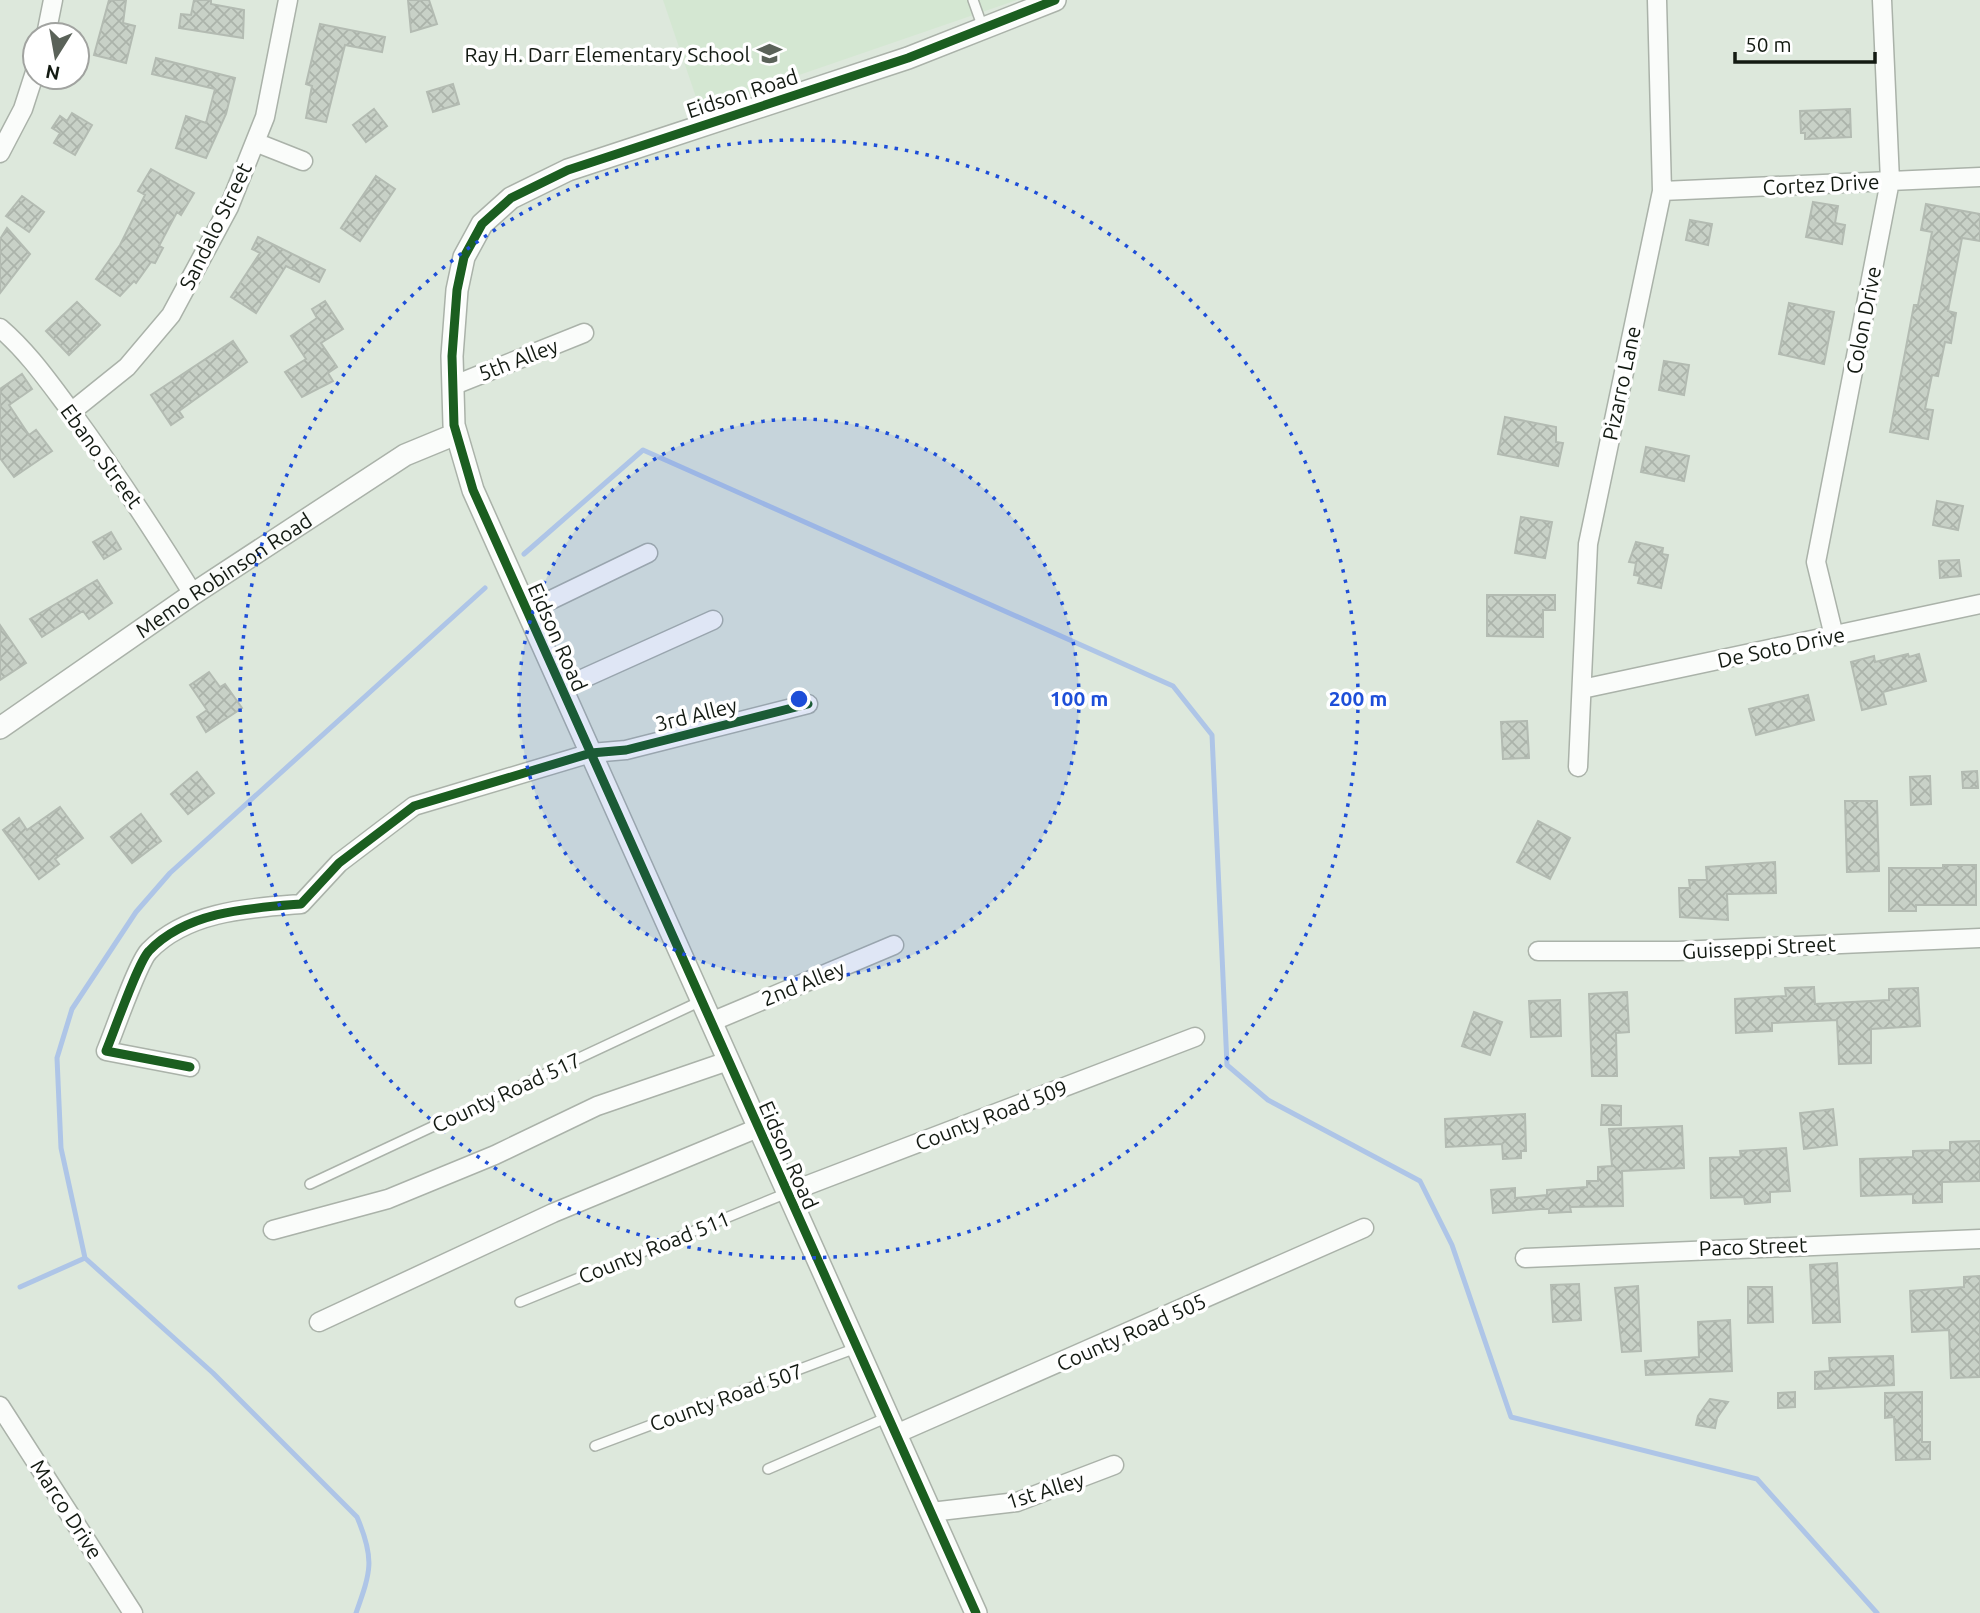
<svg xmlns="http://www.w3.org/2000/svg" width="1980" height="1613" viewBox="0 0 1980 1613" font-family="Ubuntu,sans-serif">
	<style>
		.built { fill: #d4e7d2 }
		.lines { fill: none; stroke-linecap: round; stroke-linejoin: round }
		.stream { stroke: #aec5e7; stroke-width: 5 }
		.building { fill: url(#building-cross-hatch); stroke: #b3bbb2; stroke-width: 2 }
		.service-casing { stroke: #aab2a9; stroke-width: 12 }
		.minor-casing { stroke: #aab2a9; stroke-width: 21 }
		.tertiary-casing { stroke: #aab2a9; stroke-width: 24 }
		.service { stroke: #fafcfa; stroke-width: 9 }
		.minor { stroke: #fafcfa; stroke-width: 18 }
		.tertiary { stroke: #fafcfa; stroke-width: 21 }
		.cycleway-casing { stroke: #fff; stroke-width: 13 }
		.cycleway { stroke: #1b5e20; stroke-width: 9 }
		.ring { fill: none; stroke: #1d4ed8; stroke-width: 3.5; stroke-dasharray: 3.5 7 }
		.labels { text-anchor: middle; dominant-baseline: central; stroke-width: 7; stroke-linejoin: round; paint-order: stroke }
		.poi-label { font-size: 21px; fill: #131a12; stroke: #fff; text-anchor: end }
		.street-label { font-size: 21px; fill: #131a12; stroke: #fff }
		.centre { fill: #1d4ed8; stroke: #fff; stroke-width: 3.5 }
		.ring-label { font-size: 21px; text-anchor: middle; font-weight: bold; fill: #1d4ed8; stroke: #fff; stroke-width: 7; stroke-linejoin: round; paint-order: stroke }
	</style>
	<defs>
		<pattern id="building-cross-hatch" width="8" height="8" patternUnits="userSpaceOnUse" patternTransform="scale(1.75)"><rect width="8" height="8" fill="#c8d1c7"/><path d="M0 0l8 8M0 8l8-8" fill="none" stroke="#abb3aa"/></pattern>
	</defs>
	<rect width="100%" height="100%" fill="#dde8dc"/>
	<path class="built" d="M663 0H1017L700 109Z"/>
	<g class="lines">
		<path class="stream" d="M524 554 643 450 1173 686 1212 735 1227 1065 1268 1100 1420 1181 1452 1245 1511 1417 1757 1479 1877 1613
			M20 1287 85 1258
			M356 1613C371 1571 375 1559 357 1517L213 1373 85 1258 61 1148 57 1058 72 1009 136 912 170 873 485 588"/>
	</g>
	<path class="building" d="M109 0H126L123 23 135 26 126 63 94 55Z
		M194 0H211V4L244 10 243 38 179 28 181 14 191 15Z
		M408 0H429L437 24 411 32Z
		M320 24 385 37 382 52 345 45 326 122 306 118 312 86 306 84Z
		M156 58 235 78 226 114 206 158 176 148 186 116 206 123 215 89 152 74Z
		M453 84 459 104 433 112 427 92Z
		M374 109 387 126 366 142 353 125Z
		M1850 109 1851 137 1805 139V133H1801L1800 111Z
		M72 113 92 125 75 155 54 143 60 133 52 128 60 116 67 121Z
		M151 169 194 193 181 215 177 212 159 246 163 248 155 263 151 262 136 283 134 281 120 296 96 279 120 245 145 195 138 191Z
		M376 176 395 189 360 241 341 228Z
		M22 196 44 212 29 232 6 216Z
		M1813 202 1838 206 1835 223 1845 225 1842 244 1806 237Z
		M1926 204 1980 214V241L1962 238 1948 311 1956 313 1951 343 1945 342 1938 376 1932 375 1925 409 1933 410 1928 439 1890 432 1914 305H1918L1932 232 1921 230Z
		M1690 220 1712 224 1708 245 1686 240Z
		M7 228 30 254 0 293V239Z
		M258 237 325 270 319 282 286 266 256 313 231 297 260 253 252 249Z
		M325 301 343 329 321 343 337 367 328 373 333 381 302 397 285 372 306 359 291 336 317 318 312 309Z
		M77 302 100 325 69 355 46 331Z
		M1789 303 1834 312 1824 364 1779 354Z
		M233 341 247 362 179 411 183 417 171 425 151 395Z
		M1664 361 1689 365 1684 395 1659 390Z
		M22 374 32 389 9 405 29 435 36 430 52 451 14 477 0 458V389Z
		M1505 417 1556 427V442L1563 443 1558 466 1498 454Z
		M1646 447 1689 456 1684 481 1641 472Z
		M1937 501 1963 506 1958 530 1933 525Z
		M1521 517 1552 522 1545 558 1515 553Z
		M111 532 121 549 104 559 93 542Z
		M1636 542 1663 548 1662 554 1668 555 1661 588 1638 583 1640 576 1634 575 1636 563 1629 562Z
		M1959 560 1961 576 1940 578 1939 561Z
		M97 580 112 603 89 619 83 611 42 637 30 619Z
		M1487 595H1555V610H1543V637L1487 636Z
		M0 625 26 663 0 680Z
		M1908 654 1909 657 1919 654 1926 681 1883 692 1886 704 1862 710 1851 662 1874 656 1875 662Z
		M209 672 220 687 225 684 242 708 206 732 197 717 207 710 190 685Z
		M1808 695 1814 720 1756 735 1749 709Z
		M1527 721 1529 758 1503 759 1501 722Z
		M1977 771 1978 788H1963L1962 772Z
		M197 772 214 793 188 814 171 794Z
		M1930 776 1931 804 1911 805 1910 777Z
		M1845 801H1877L1879 871 1847 872Z
		M60 807 83 838 55 859 59 864 39 879 3 830 19 818 27 830Z
		M141 814 161 841 132 863 111 837Z
		M1538 821 1570 838 1550 879 1517 862Z
		M1775 862 1776 893 1727 894 1728 920 1680 917 1679 888H1690L1689 880H1707L1706 867Z
		M1943 865H1976V905H1916V911H1889V868H1943Z
		M1814 987 1815 1004 1889 1000V989L1918 988 1920 1026 1871 1029V1063L1839 1064 1837 1020 1772 1023V1031L1736 1033 1735 999 1786 996 1785 988Z
		M1627 992 1629 1032 1616 1033 1617 1076H1592L1589 994Z
		M1560 1000 1561 1036 1531 1037 1529 1001Z
		M1474 1012 1502 1022 1490 1055 1462 1046Z
		M1602 1105 1621 1106V1125H1601Z
		M1833 1109 1837 1145 1804 1149 1800 1113Z
		M1525 1114 1526 1151H1521V1158L1503 1159 1502 1144 1446 1147 1445 1119Z
		M1682 1126 1684 1168 1622 1171 1623 1206 1570 1207 1571 1212H1567L1549 1213V1209H1540L1493 1213 1491 1190 1515 1188V1198L1547 1195V1190L1587 1187V1181H1598V1167L1612 1166 1609 1129Z
		M1980 1141V1181L1942 1182V1202L1913 1203V1194L1861 1196 1860 1159 1913 1157V1151L1950 1150V1142Z
		M1786 1148 1790 1191 1770 1192V1202L1745 1204 1744 1197 1711 1198 1710 1158 1741 1157 1740 1151Z
		M1837 1263 1840 1322 1813 1323 1810 1265Z
		M1980 1276V1377L1951 1378 1949 1330 1912 1332 1910 1291 1964 1287V1277Z
		M1579 1284 1581 1320 1553 1322 1551 1285Z
		M1638 1286 1641 1351 1622 1352 1615 1288Z
		M1748 1287H1772L1773 1322 1748 1323Z
		M1730 1320 1732 1371 1646 1375 1645 1361 1699 1357 1698 1322Z
		M1893 1356 1894 1385 1815 1389V1372L1830 1371 1829 1358Z
		M1795 1392V1407L1778 1408V1393Z
		M1922 1392V1442H1930V1459L1896 1460 1894 1417 1885 1418V1393Z
		M1710 1399 1728 1402 1717 1418 1715 1428 1696 1425 1698 1416Z"/>
	<g class="lines">
		<defs>
			<path id="service" d="M973 0 983 28
				M310 1184 701 1001
				M520 1302 787 1193
				M595 1446 856 1348
				M768 1469 888 1417"/>
			<path id="minor" d="M46 35 53 0
				M255 142 303 161
				M0 153 23 109 35 72
				M1662 191 1980 177
				M0 328C28 352 48 381 70 410 114 470 154 531 193 594
				M452 386 584 333
				M71 412 127 367 171 315 229 207 265 117 288 0
				M528 611 648 553
				M1834 636 1816 562 1890 181 1882 0
				M562 688 713 620
				M1582 689 1980 604
				M1578 767 1588 544 1662 191 1657 0
				M1538 951H1678L1980 938
				M711 1022 894 945
				M190 1067 106 1051C114 1032 138 962 149 951 187 911 250 908 301 904L339 863 414 806 591 753 626 750 808 704
				M787 1193 1195 1037
				M273 1230 388 1199 495 1155 597 1106 728 1061
				M1525 1258 1980 1239
				M319 1322 553 1213 758 1128
				M0 1406 133 1613
				M896 1434 1364 1228
				M931 1512 1017 1502 1114 1465"/>
			<g id="tertiary">
				<path id="s1" d="M0 728 193 594 405 455 456 434"/>
				<path d="M976 1613 473 490 454 425 452 356 457 290 464 257 482 224 511 198 568 170 908 58 1055 0"/>
			</g>
		</defs>
		<use href="#service" class="service-casing"/>
		<use href="#minor" class="minor-casing"/>
		<use href="#tertiary" class="tertiary-casing"/>
		<use href="#service" class="service"/>
		<use href="#minor" class="minor"/>
		<use href="#tertiary" class="tertiary"/>
		<defs>
			<path id="cycleway" d="M190 1067 106 1051C114 1032 138 962 149 951 187 911 250 908 301 904L339 863 414 806 591 753 626 750 808 704
				M976 1613 473 490 454 425 452 356 457 290 464 257 482 224 511 198 568 170 908 58 1055 0"/>
		</defs>
		<use href="#cycleway" class="cycleway-casing"/>
		<use href="#cycleway" class="cycleway"/>
	</g>
	<circle cx="799" cy="699" r="280" fill="#1d4ed8" fill-opacity=".12"/>
	<g class="ring">
		<circle cx="799" cy="699" r="280"/>
		<circle cx="799" cy="699" r="559"/>
	</g>
	<defs>
		<symbol id="school-bare" viewBox="-9 -9 18 18"><path d="M0-5L7-2L0 1L-7-2ZM-4 1L0 2.5L4 1V4Q0 6-4 4Z" fill="#5a6259" stroke="#fff" stroke-width="2.5" paint-order="stroke"/></symbol>
	</defs>
	<g fill-rule="evenodd">
		<use href="#school-bare" x="752" y="36" width="35" height="35"/>
	</g>
	<g class="labels">
		<g class="poi-label">
			<text x="750" y="54">Ray H. Darr Elementary School</text>
		</g>
		<g class="street-label">
			<text transform="translate(742 93) rotate(-18)">Eidson Road</text>
			<text transform="translate(1821 184) rotate(-3)">Cortez Drive</text>
			<text transform="translate(215 226) rotate(-64)">Sandalo Street</text>
			<text transform="translate(1863 320) rotate(-79)">Colon Drive</text>
			<text transform="translate(518 359) rotate(-21)">5th Alley</text>
			<text transform="translate(1621 383) rotate(-78)">Pizarro Lane</text>
			<text transform="translate(102 456) rotate(54)">Ebano Street</text>
			<text stroke="none"><textPath href="#s1" startOffset="271">Memo Robinson Road</textPath></text>
			<text transform="translate(558 637) rotate(66)">Eidson Road</text>
			<text transform="translate(1781 647) rotate(-12)">De Soto Drive</text>
			<text transform="translate(696 714) rotate(-14)">3rd Alley</text>
			<text transform="translate(1759 947) rotate(-3)">Guisseppi Street</text>
			<text transform="translate(803 983) rotate(-22)">2nd Alley</text>
			<text transform="translate(506 1092) rotate(-25)">County Road 517</text>
			<text transform="translate(991 1115) rotate(-21)">County Road 509</text>
			<text transform="translate(789 1155) rotate(66)">Eidson Road</text>
			<text transform="translate(1753 1246) rotate(-2)">Paco Street</text>
			<text transform="translate(654 1247) rotate(-22)">County Road 511</text>
			<text transform="translate(1131 1332) rotate(-24)">County Road 505</text>
			<text transform="translate(726 1397) rotate(-20)">County Road 507</text>
			<text transform="translate(1045 1490) rotate(-17)">1st Alley</text>
			<text transform="translate(67 1509) rotate(57)">Marco Drive</text>
		</g>
	</g>
	<circle cx="799" cy="699" r="10" class="centre"/>
	<g class="ring-label">
		<text x="1079" y="706">100 m</text>
		<text x="1358" y="706">200 m</text>
	</g>
	<g transform="translate(56 56) rotate(191)"><circle r="33" fill="#ffffff" stroke="#a1a3a0" stroke-width="2"/>
	<path d="M0-5L12 26L0 18L-12 26Z" fill="#5a6259"/>
	<text y="-10" font-size="19" font-weight="bold" text-anchor="middle" fill="#131a12">N</text>
	</g>
	<path d="M1735 52v10h140v-10" fill="none" stroke="#131a12" stroke-width="3.5"/>
	<text x="1745" y="52" font-size="21" fill="#131a12" stroke="#ffffff" stroke-width="5" paint-order="stroke">50 m</text>
</svg>
